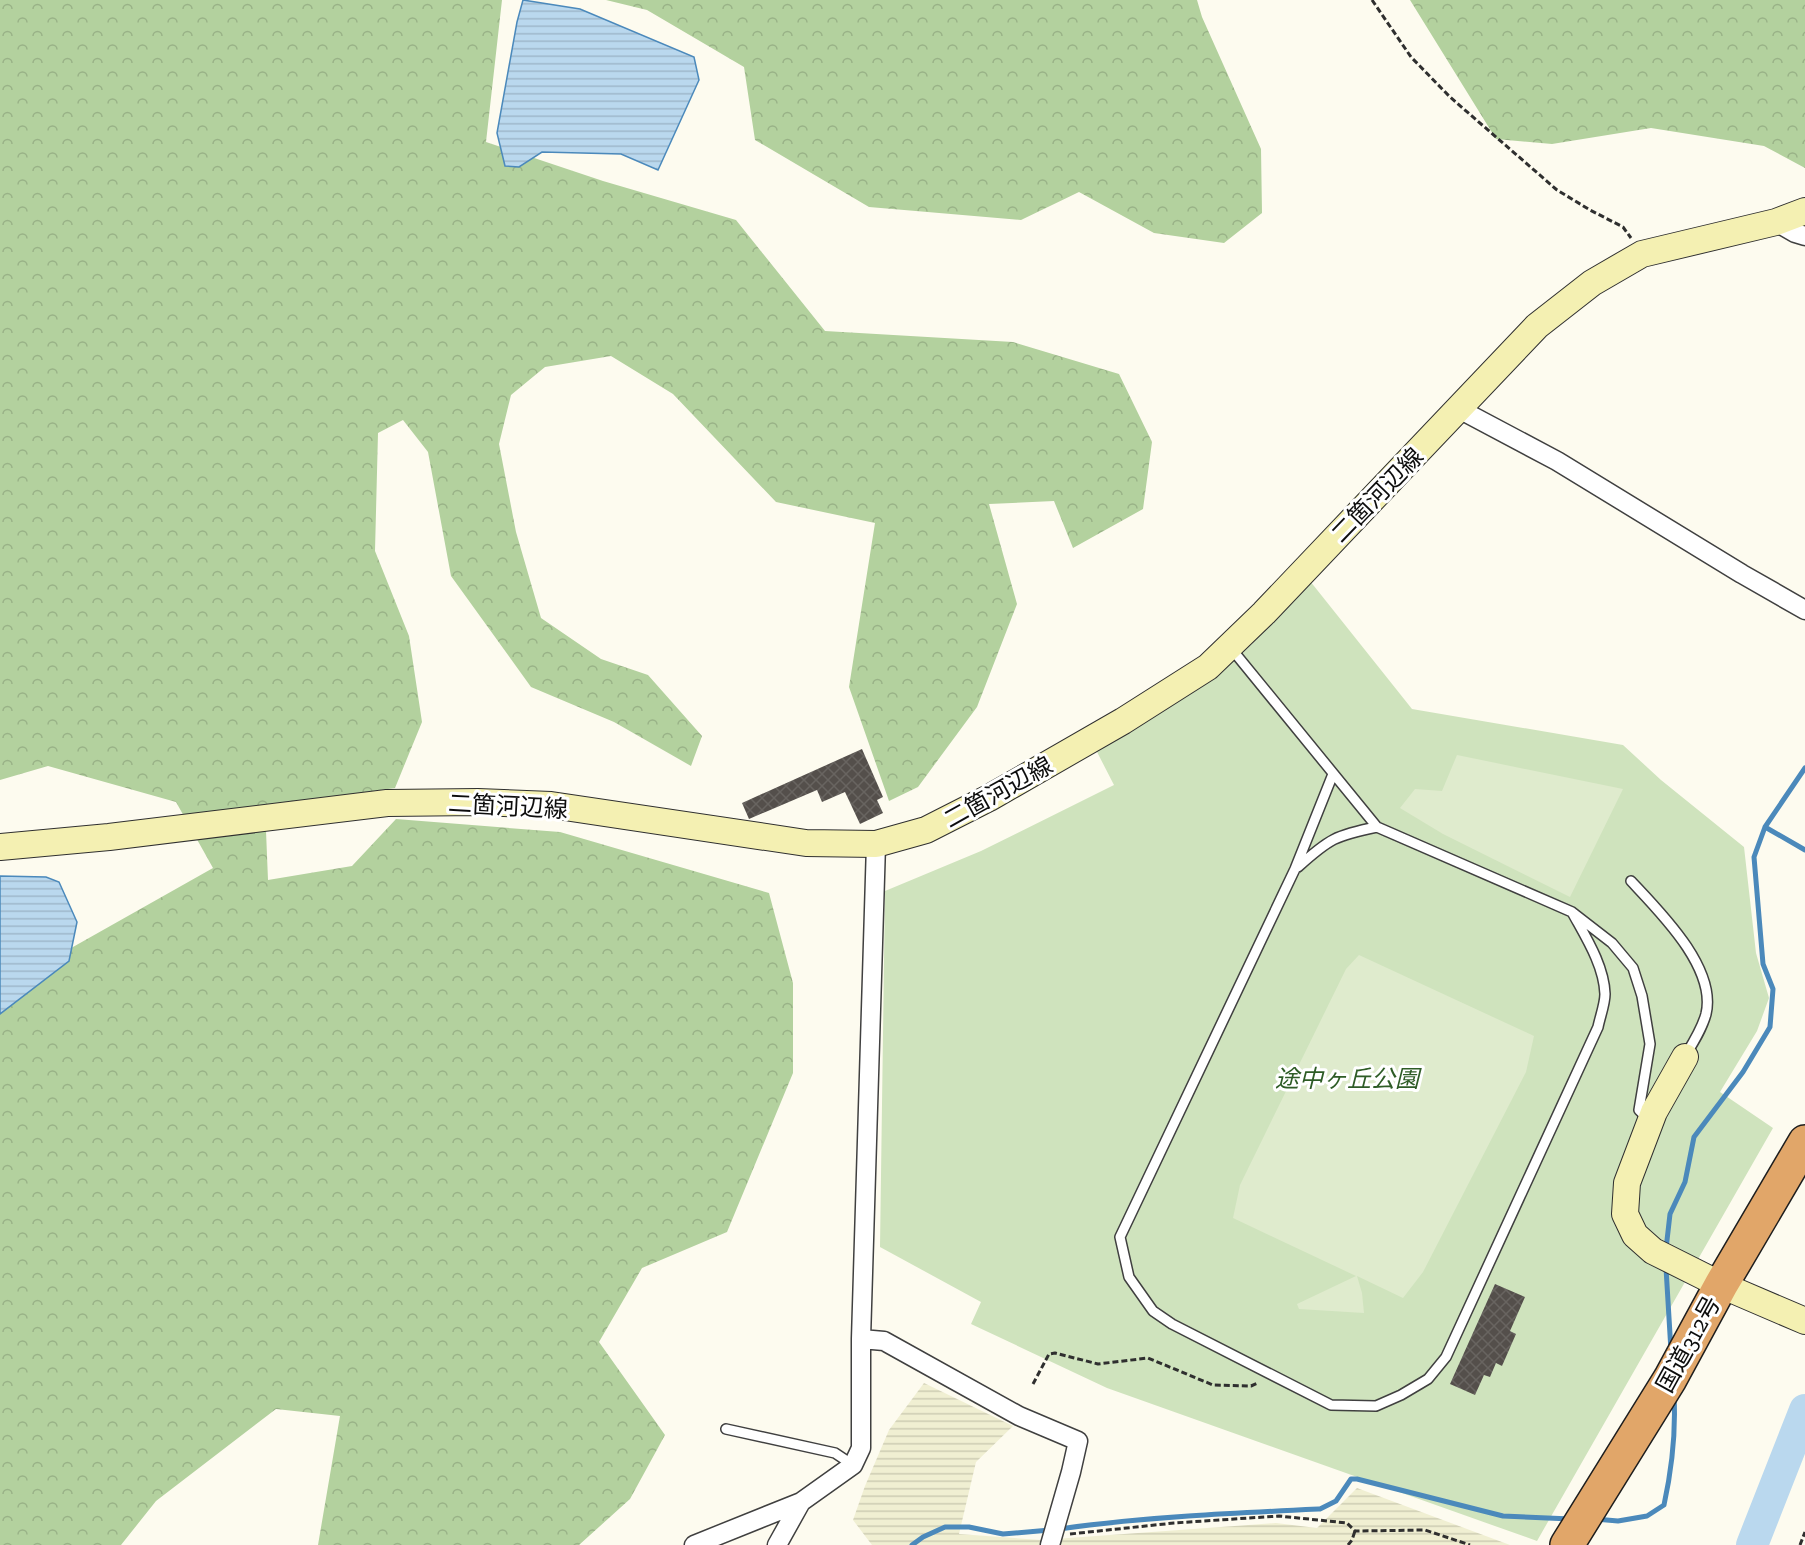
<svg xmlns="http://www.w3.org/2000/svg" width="1805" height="1545" viewBox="0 0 1805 1545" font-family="'Zilla Slab','Noto Sans JP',serif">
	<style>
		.farmland { fill: url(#farmland-rules) }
		.forest { fill: url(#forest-crowns) }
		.park { fill: #cfe3bd }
		.pitch { fill: #dfebcd }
		.water { fill: url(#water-rules); stroke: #4b89bb; stroke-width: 1.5 }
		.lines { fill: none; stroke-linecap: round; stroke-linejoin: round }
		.stream { stroke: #4b89bb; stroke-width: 5 }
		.river { stroke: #bad8ee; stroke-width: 32 }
		.building { fill: url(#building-cross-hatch) }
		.lane-casing { stroke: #404040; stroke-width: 12 }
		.street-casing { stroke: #404040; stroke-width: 21 }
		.secondary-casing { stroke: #2f2f2f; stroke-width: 28 }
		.highway-casing { stroke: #1e1e1e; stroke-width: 36 }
		.path { stroke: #2f2f2f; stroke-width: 3; stroke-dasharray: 6 3; stroke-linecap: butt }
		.lane { stroke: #fff; stroke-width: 9 }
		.street { stroke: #fff; stroke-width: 18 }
		.secondary { stroke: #f4f0b2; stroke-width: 26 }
		.highway { stroke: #e1a669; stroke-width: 33 }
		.labels { text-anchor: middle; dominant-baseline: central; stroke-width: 6; stroke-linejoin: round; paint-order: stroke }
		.street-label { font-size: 24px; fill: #0d0d0d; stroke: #fff }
		.park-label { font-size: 24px; font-style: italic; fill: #2e5c26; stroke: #fff }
	</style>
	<defs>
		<pattern id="farmland-rules" width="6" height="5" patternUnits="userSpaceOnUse" patternTransform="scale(1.5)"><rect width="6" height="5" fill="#f0efd2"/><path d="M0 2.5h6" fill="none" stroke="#cdccb3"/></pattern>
		<pattern id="forest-crowns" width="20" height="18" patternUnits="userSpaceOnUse" patternTransform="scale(1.5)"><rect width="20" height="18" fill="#b3d19e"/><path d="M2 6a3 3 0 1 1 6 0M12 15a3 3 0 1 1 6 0" fill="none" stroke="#99b287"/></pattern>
		<pattern id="water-rules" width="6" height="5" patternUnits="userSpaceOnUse" patternTransform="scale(1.5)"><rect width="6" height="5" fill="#bad8ee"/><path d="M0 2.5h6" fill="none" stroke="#9fb8cb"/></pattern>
		<pattern id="building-cross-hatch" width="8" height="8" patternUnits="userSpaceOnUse" patternTransform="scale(1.5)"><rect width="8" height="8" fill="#544f4b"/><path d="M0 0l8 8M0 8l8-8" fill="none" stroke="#686460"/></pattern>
	</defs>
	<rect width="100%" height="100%" fill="#fdfbef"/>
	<path class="farmland" d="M924 1383 1013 1426 976 1462 959 1534 1041 1540 1276 1523 1317 1528 1357 1488 1510 1545H872L853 1520 865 1486 889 1430Z"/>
	<path class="forest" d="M0 0H502L486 142 603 181 736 220 825 331 1013 342 1119 374 1152 442 1143 509 1073 548 1054 501 989 504 1017 604 977 707 918 787 889 801 849 687 875 523 776 502 673 394 611 356 545 367 511 395 499 444 516 532 541 618 601 659 648 675 702 736 691 766 614 722 531 687 451 576 428 452 403 420 378 433 375 551 409 636 422 722 395 788 265 806 268 880 352 866 396 819 560 832 769 893 793 983V1073L727 1232 642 1268 599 1342 665 1435 630 1499 579 1545H318L340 1416 276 1409 156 1501 121 1545H0V1004L57 956 213 868 176 802 48 766 0 780Z
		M606 0H1197L1202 17 1261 149 1262 213 1224 243 1154 233 1079 192 1021 220 869 207 755 140 744 67 647 10Z
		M1410 0H1805V168L1764 146 1651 128 1552 144 1496 139Z"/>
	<path class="park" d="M1310 581 1412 709 1623 745 1661 780 1744 847 1756 953 1769 998 1757 1031 1720 1092 1773 1128 1537 1541 1107 1388 971 1324 981 1302 880 1247 885 891 981 851 1114 785 1096 750 1187 696 1253 643Z"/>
	<path class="pitch" d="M1457 755 1623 789 1570 897 1443 834 1400 808 1415 789 1442 791Z
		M1359 955 1534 1036 1526 1072 1423 1272 1403 1298 1357 1276 1362 1293 1364 1313 1299 1309 1297 1304 1356 1276 1233 1218 1240 1185 1346 969Z"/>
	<path class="water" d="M523 0 580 9 694 57 699 80 658 170 621 154 542 152 519 167 505 166 497 133 517 22Z
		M0 876 46 877 59 882 77 922 69 961 0 1014Z"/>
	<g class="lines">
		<path class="stream" d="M1765 827 1805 850
			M1666 1249 1670 1214 1685 1182 1694 1137 1743 1072 1770 1027 1773 989 1763 964 1754 857 1765 827 1805 768
			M1666 1268 1671 1351
			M1595 1519 1618 1521 1647 1516 1664 1505C1672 1468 1676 1433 1674 1396
			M1059 1529C1145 1517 1233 1513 1320 1509L1336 1501 1351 1479H1357L1503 1516 1571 1519
			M912 1545 923 1537 945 1527H969L1003 1534 1050 1530"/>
		<path class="river" d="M1752 1545 1805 1410"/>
	</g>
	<path class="building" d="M862 749 883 797 877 800 883 813 860 824 845 792 822 802 817 790 749 819 742 803Z
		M1495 1284 1525 1297 1510 1331 1516 1334 1502 1366 1496 1363 1490 1377 1484 1375 1475 1395 1450 1384Z"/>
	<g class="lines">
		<defs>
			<path id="lane" d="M1230 647 1377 827 1572 912 1612 943 1633 968 1642 996 1650 1044 1639 1110 1649 1120
				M1333 774 1295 869 1120 1237 1129 1277 1153 1311 1172 1324 1331 1405 1376 1406 1401 1395 1428 1379 1446 1357 1598 1027C1600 1017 1605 1004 1605 994 1604 965 1585 936 1572 912
				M1298 867C1329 839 1336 835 1377 827
				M1631 881C1660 912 1717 968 1706 1014 1702 1029 1693 1043 1685 1056
				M726 1429 835 1453 853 1465"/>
			<path id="street" d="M1776 222 1795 233 1805 236
				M1459 409 1557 461 1742 574 1805 610
				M861 1339 884 1341 1019 1416 1078 1441 1071 1472 1050 1545
				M694 1545 801 1502 853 1465 861 1448V1339L876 844
				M777 1545 801 1502"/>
			<path id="secondary" d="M0 847 109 837 387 803 478 802 551 805 806 843 876 844 926 830 989 798 1123 721 1208 667 1264 613 1537 326 1592 283 1642 254 1776 222 1805 211
				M1685 1057 1654 1112 1627 1183 1625 1214 1635 1235 1653 1251 1721 1285 1805 1321"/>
			<path id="highway" d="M1567 1545 1670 1379 1721 1285 1805 1142"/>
		</defs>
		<use href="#lane" class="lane-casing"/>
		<use href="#street" class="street-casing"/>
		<use href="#secondary" class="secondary-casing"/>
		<use href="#highway" class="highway-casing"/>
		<path class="path" d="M1372 0 1411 57 1450 97 1557 190 1590 210 1623 227 1631 238
			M1033 1384 1049 1354 1055 1353 1098 1364 1148 1358 1213 1385 1251 1386 1258 1383
			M1070 1534 1174 1523 1279 1516 1347 1523 1355 1531 1425 1530 1470 1545
			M1348 1545 1352 1540 1355 1531
			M1800 1545 1805 1532"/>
		<use href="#lane" class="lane"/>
		<use href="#street" class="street"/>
		<use href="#secondary" class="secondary"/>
		<use href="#highway" class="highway"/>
	</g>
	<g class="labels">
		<g class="street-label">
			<text transform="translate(1377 495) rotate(-46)">二箇河辺線</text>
			<text transform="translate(998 792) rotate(-29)">二箇河辺線</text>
			<text transform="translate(508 806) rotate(3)">二箇河辺線</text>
			<text transform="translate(1688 1344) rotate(-61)">国道312号</text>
		</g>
		<g class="park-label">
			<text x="1347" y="1078">途中ヶ丘公園</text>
		</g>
	</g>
</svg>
